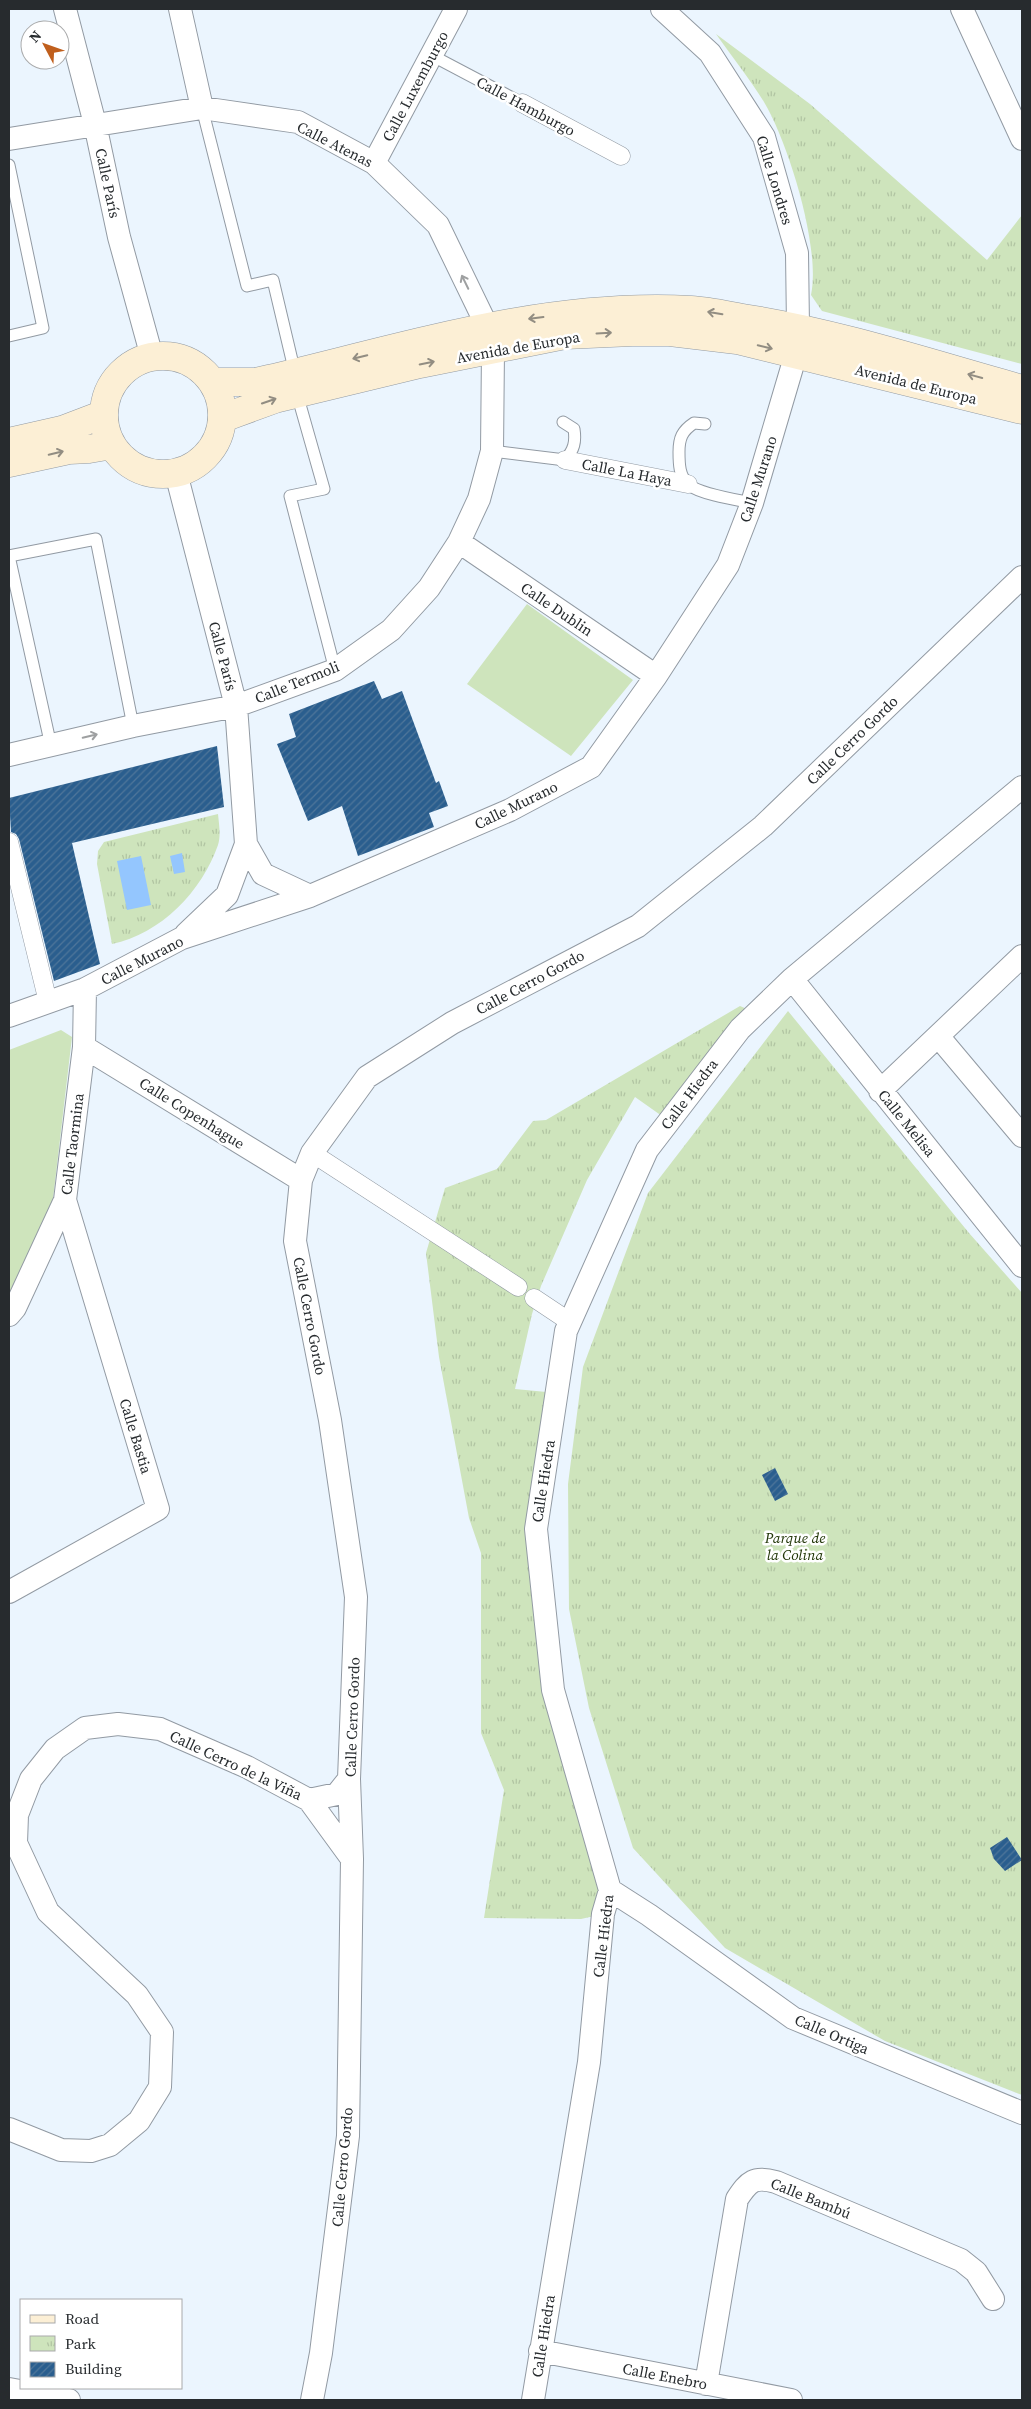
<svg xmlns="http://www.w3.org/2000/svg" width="1031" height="2409" viewBox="0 0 1031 2409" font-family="'Source Serif 4',serif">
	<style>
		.grass { fill: #cee4bc }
		.park { fill: url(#park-tufts) }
		.water { fill: #94c6fe }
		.building { fill: url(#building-hatch) }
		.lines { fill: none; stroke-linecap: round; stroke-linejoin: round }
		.service-casing { stroke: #929aa3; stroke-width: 13 }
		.pedestrian-casing { stroke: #929aa3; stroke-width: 19 }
		.minor-casing { stroke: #929aa3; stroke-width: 24 }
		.secondary-casing { stroke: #929aa3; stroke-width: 29 }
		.service { stroke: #fff; stroke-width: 11 }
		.pedestrian { stroke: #fff; stroke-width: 18 }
		.minor { stroke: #fff; stroke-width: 22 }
		.secondary { stroke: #fcefd5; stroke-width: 28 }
		.oneway { stroke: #9ea0a1 }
		.oneway2 { stroke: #928d82 }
		.labels { text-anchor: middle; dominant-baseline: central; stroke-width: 5; stroke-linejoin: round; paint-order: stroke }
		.street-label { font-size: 15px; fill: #272b2e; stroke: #fff }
		.park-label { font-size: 15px; font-style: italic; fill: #223708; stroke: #fff }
	</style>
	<defs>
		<pattern id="park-tufts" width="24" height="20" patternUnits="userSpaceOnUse" patternTransform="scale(1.25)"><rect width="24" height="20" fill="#cee4bc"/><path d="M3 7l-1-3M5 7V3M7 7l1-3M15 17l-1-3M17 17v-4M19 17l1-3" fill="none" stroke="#b1c4a2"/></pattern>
		<pattern id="building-hatch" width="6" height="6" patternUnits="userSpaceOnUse" patternTransform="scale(1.25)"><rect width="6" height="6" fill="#2a5e8e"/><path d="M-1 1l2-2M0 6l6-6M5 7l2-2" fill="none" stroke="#4f769a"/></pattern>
	</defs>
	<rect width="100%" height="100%" fill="#ebf5fe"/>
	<path class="grass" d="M527 604 633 680 571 756 467 684Z
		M61 1030 72 1037 53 1199 9 1298V1050Z"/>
	<path class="park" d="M716 34 810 104 987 260 1022 215V364L822 311 811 295C821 249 789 144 764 102 750 79 732 57 716 34Z
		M218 814C219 824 221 836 218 845 202 891 161 934 112 944L97 864 98 851 104 842Z
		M740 1006 756 1013 669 1121 635 1097 587 1180 541 1286 532 1314 515 1389 557 1393 536 1529 553 1690 610 1890 603 1914 581 1919 484 1918 504 1790 481 1733V1553L469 1518 439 1357 426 1253 445 1188 497 1169 533 1121 546 1120Z
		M788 1011 969 1233 1022 1293V2095L885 2041 725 1948 633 1848 589 1708 569 1609 568 1484 583 1367 648 1193Z"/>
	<path class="water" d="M182 853 185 872 174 874 170 856Z
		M141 856 151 905 127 910 117 861Z"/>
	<path class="building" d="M374 681 382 699 402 691 436 783 439 781 448 806 429 813 434 827 358 856 342 806 308 821 277 744 296 737 289 714Z
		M217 746 224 807 72 843 100 964 54 981 19 839 16 834 11 832 9 798Z
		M775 1468 788 1494 775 1501 762 1475Z
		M1007 1837 1022 1860 1005 1871 994 1859 990 1848Z"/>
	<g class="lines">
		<defs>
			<path id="service" d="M431 55 522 103
				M202 108 247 286 273 280 295 373
				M9 165 43 328 9 336
				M297 394 324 489 290 496 335 670
				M705 424 694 423C682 431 679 438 679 452 679 463 679 477 689 485 700 494 737 500 752 503
				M492 451 565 460C574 450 576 442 574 429L563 422
				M51 746 9 556 96 539 133 726"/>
			<path id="pedestrian" d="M522 103 621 156
				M565 460 688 484
				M9 842 48 1002
				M312 1153 518 1287
				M534 1298 570 1322"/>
			<path id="minor" d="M65 9 95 124 119 237 152 357
				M180 9 202 108
				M662 9 710 53 764 137 797 253 798 327
				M962 9 1022 139
				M9 139 202 108 298 122 374 163 438 225 487 326
				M374 163 456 9
				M176 473 236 706 246 844 227 895 186 934
				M459 542 656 676
				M9 755 133 726 236 706 335 670 391 630 429 588 459 542 479 499 492 451 493 350
				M246 844 263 874 310 896
				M792 979 1022 1266
				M9 1016 85 989 182 938 310 896 510 810 591 767 656 676 728 565 752 503 796 354
				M938 1036 1022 1136
				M84 1047 301 1180
				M880 1091 1022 956
				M9 1315 15 1308 65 1200 84 1047 85 989
				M9 1592 158 1509 65 1200
				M309 1800 337 1794 349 1779
				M610 1890 649 1915 793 2018 1022 2113
				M9 2129 61 2150 91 2151 110 2145 139 2121 160 2087 162 2032 137 1995 48 1912 16 1843 17 1815 31 1779 55 1749 85 1728 118 1724 160 1729 247 1767 309 1800 352 1859
				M540 2351 791 2400
				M706 2384 737 2199C749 2181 754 2176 776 2182L961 2260 976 2272 993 2299
				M9 2389 69 2400
				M312 2400 321 2353 348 2136 352 1859 349 1779 356 1597 330 1420 295 1241 301 1180 312 1153 367 1077 452 1023 638 926 763 826 1022 577
				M533 2400 589 2062 603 1914 610 1890 553 1690 536 1529 566 1331 647 1150 740 1029 792 979 1022 787"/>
			<path id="secondary" d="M104 415a59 59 0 1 1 118 0a59 59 0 1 1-118 0Z
				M213 382H256L269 379C408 346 546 302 691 310 710 311 730 316 749 319 841 334 932 364 1022 389
				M223 418 275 399 420 364 565 335 632 332H670L737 340 1022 410
				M9 442 62 430 104 414
				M9 463 69 450 89 449 112 445"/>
		</defs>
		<use href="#service" class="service-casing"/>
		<use href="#pedestrian" class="pedestrian-casing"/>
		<use href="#minor" class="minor-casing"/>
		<use href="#secondary" class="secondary-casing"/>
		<use href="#service" class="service"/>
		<use href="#pedestrian" class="pedestrian"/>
		<use href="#minor" class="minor"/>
		<use href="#secondary" class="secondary"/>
	</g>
	<defs><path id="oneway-shaft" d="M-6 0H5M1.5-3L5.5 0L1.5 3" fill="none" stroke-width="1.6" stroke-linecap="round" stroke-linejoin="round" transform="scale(1.25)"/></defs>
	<g class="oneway">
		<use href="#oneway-shaft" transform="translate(465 282) rotate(-116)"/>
		<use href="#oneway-shaft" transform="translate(90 736) rotate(-13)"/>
	</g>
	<g class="oneway2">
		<use href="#oneway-shaft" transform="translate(715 313) rotate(-171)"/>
		<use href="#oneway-shaft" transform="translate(536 318) rotate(173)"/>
		<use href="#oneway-shaft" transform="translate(604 333) rotate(-3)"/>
		<use href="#oneway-shaft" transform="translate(765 347) rotate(14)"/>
		<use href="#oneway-shaft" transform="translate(360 357) rotate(166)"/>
		<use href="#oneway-shaft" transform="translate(427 363) rotate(-11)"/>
		<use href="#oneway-shaft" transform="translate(975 376) rotate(-165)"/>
		<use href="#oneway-shaft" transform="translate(269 401) rotate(-19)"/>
		<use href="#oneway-shaft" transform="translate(56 453) rotate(-13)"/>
	</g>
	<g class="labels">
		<g class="street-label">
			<text transform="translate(415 86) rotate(-62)">Calle Luxemburgo</text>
			<text transform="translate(526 106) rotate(28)">Calle Hamburgo</text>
			<text transform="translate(335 144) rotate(27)">Calle Atenas</text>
			<text transform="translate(775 180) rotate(73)">Calle Londres</text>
			<text transform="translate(108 183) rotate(78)">Calle París</text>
			<text transform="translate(518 347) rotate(-10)">Avenida de Europa</text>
			<text transform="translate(916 384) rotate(14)">Avenida de Europa</text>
			<text transform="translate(627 472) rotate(11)">Calle La Haya</text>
			<text transform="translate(758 479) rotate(-72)">Calle Murano</text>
			<text transform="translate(557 609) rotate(34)">Calle Dublin</text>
			<text transform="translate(223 656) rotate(75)">Calle París</text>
			<text transform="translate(297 682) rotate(-22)">Calle Termoli</text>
			<text transform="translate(852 740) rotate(-44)">Calle Cerro Gordo</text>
			<text transform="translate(516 805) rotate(-26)">Calle Murano</text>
			<text transform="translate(142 960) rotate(-27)">Calle Murano</text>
			<text transform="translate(530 982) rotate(-28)">Calle Cerro Gordo</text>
			<text transform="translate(689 1094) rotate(-53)">Calle Hiedra</text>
			<text transform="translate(192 1113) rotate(32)">Calle Copenhague</text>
			<text transform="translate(907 1123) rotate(51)">Calle Melisa</text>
			<text transform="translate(72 1144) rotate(-83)">Calle Taormina</text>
			<text transform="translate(310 1316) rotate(79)">Calle Cerro Gordo</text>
			<text transform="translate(136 1436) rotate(73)">Calle Bastia</text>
			<text transform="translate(543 1481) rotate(-81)">Calle Hiedra</text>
			<text transform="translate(352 1717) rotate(-88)">Calle Cerro Gordo</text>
			<text transform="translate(236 1765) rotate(25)">Calle Cerro de la Viña</text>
			<text transform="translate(603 1936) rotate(-83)">Calle Hiedra</text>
			<text transform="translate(832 2034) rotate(23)">Calle Ortiga</text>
			<text transform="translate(342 2167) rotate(-85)">Calle Cerro Gordo</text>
			<text transform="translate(811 2198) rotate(22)">Calle Bambú</text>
			<text transform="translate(543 2336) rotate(-81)">Calle Hiedra</text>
			<text transform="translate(665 2376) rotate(11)">Calle Enebro</text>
		</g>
		<g class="park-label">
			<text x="795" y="1537">Parque de<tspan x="795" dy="17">la Colina</tspan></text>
		</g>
	</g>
	<rect width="1031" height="2409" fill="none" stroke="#272b2e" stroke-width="20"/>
	<rect x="20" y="2299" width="162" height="90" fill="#ffffff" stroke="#a9aaab"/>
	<rect x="30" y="2315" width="25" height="8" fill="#fcefd5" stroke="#a9aaab"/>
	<text x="65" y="2324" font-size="15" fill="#272b2e">Road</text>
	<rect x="30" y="2336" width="25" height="15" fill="url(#park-tufts)" stroke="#a9aaab"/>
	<text x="65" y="2349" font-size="15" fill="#272b2e">Park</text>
	<rect x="30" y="2362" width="25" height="15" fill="url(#building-hatch)" stroke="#a9aaab"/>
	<text x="65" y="2374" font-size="15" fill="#272b2e">Building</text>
	<g transform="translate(45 45) rotate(311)"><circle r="24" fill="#ffffff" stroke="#a9aaab"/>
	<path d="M0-4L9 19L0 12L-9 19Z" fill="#c05f1d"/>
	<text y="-8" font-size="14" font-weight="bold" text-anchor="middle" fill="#272b2e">N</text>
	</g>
</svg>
